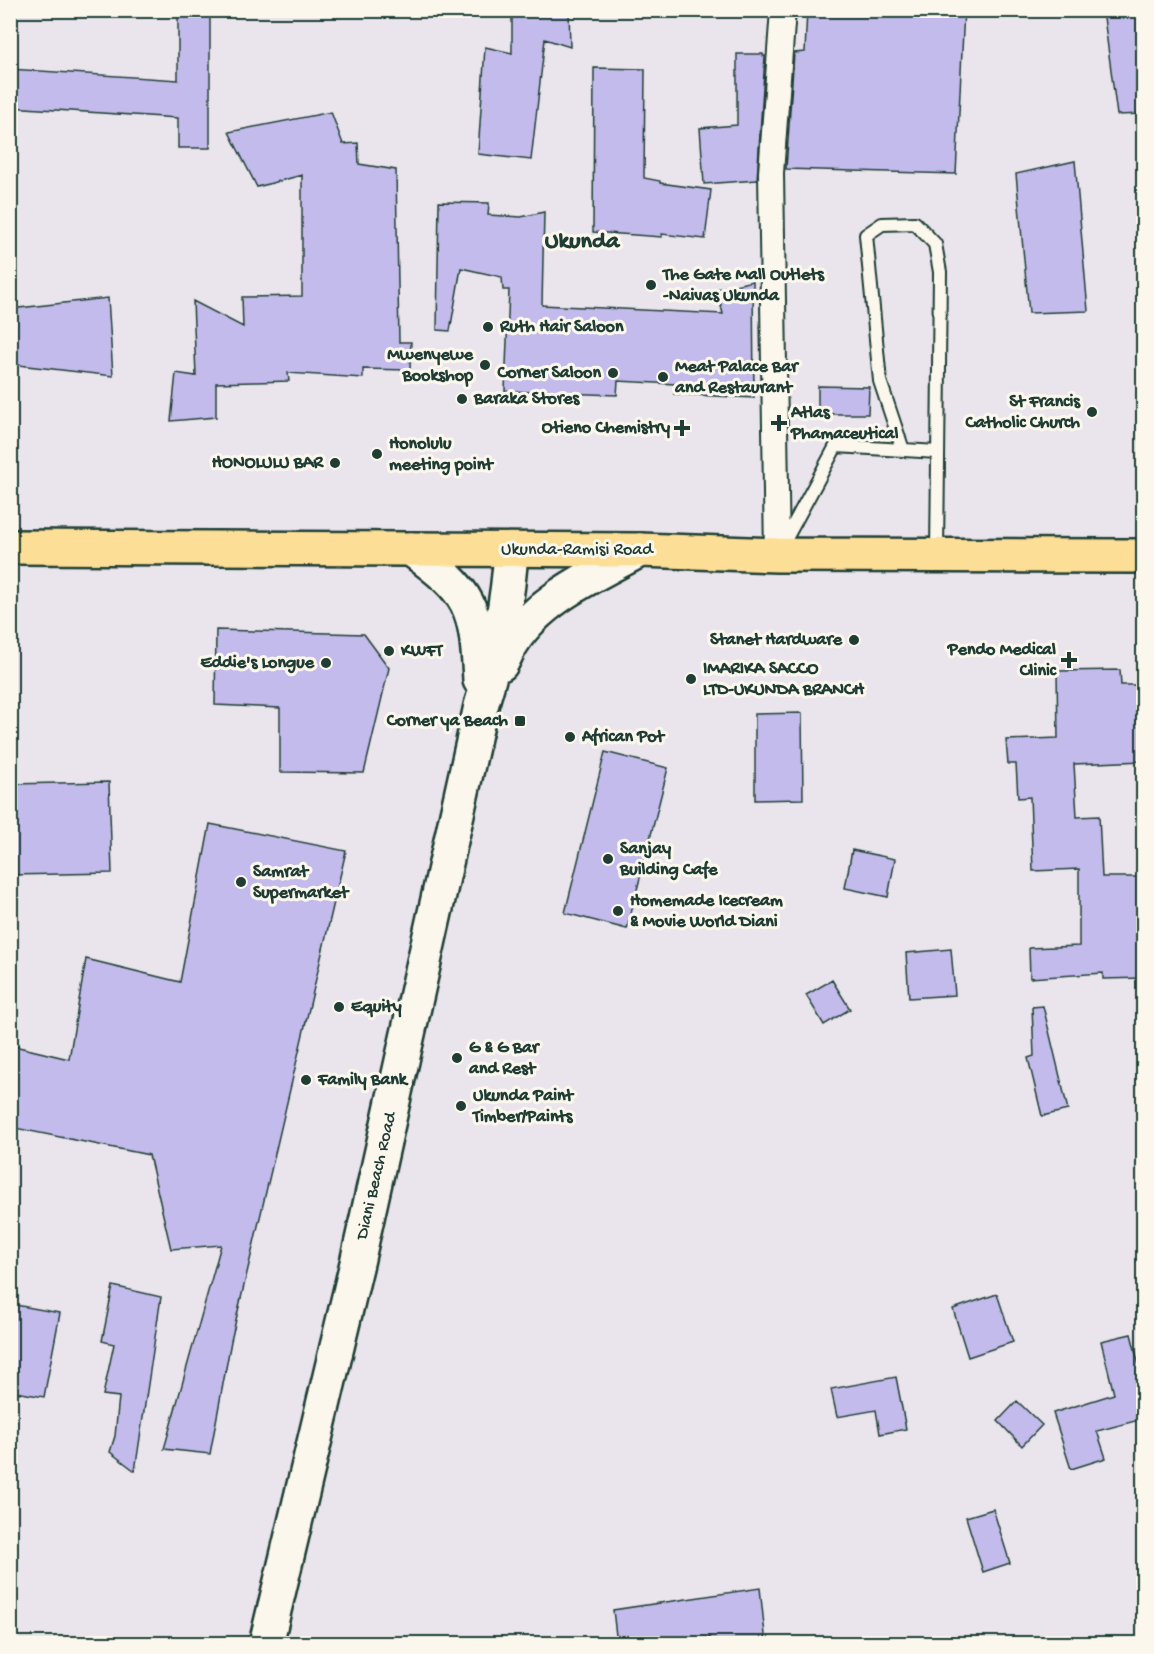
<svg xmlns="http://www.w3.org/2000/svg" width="1154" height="1654" viewBox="0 0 1154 1654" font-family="'Gochi Hand',sans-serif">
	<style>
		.building { fill: #c4bbed; stroke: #1f3d34; stroke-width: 1.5 }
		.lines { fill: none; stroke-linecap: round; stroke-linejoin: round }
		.service-casing { stroke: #1f3d34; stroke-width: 16 }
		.minor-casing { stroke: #1f3d34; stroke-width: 28 }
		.secondary-casing { stroke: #1f3d34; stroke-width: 38 }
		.trunk-casing { stroke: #1f3d34; stroke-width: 38 }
		.service { stroke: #fbf7ec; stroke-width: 12 }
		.minor { stroke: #fbf7ec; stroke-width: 24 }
		.secondary { stroke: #fbf7ec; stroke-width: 33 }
		.trunk { stroke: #fcde96; stroke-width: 33 }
		.poi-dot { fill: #1f3d34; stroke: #fbf7ec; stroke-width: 2 }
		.labels { text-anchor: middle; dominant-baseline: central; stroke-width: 6; stroke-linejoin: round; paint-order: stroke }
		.poi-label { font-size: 18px; font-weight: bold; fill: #1f3d34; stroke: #fbf7ec; text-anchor: start }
		.street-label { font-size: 18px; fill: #1f3d34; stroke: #fbf7ec }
		.district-label { font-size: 24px; font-weight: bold; fill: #1f3d34; stroke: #fbf7ec }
	</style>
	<rect width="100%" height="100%" fill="#eae5ec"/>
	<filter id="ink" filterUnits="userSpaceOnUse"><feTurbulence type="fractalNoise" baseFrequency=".0167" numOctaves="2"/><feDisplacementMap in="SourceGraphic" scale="12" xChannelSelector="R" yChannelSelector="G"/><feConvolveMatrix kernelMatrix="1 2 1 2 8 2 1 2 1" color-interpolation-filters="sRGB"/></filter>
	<g filter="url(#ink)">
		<path class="building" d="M178 10H210V148H178V118L10 107V69L178 80Z
			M512 10H569L570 47 545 39 531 160 478 154 485 47 512 53Z
			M807 10H964L956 174 786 169 794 53 805 52Z
			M1103 10H1143V114L1117 115Z
			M737 54H763V56H765L757 180 704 184 700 128 737 125Z
			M594 68 645 69 644 178 660 181V183L711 190 705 239 662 234V237L593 232Z
			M331 112 343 144 358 143 359 164 396 170 399 342H411L410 370 363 369V378L288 373 289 381 216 383V417L171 421 176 373 196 376 193 301 243 327 242 297 302 296V175L257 187 229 132Z
			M1075 161 1088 311 1029 313 1016 174Z
			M439 202 489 203 488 215 521 217 544 212 542 305 723 314 717 289 753 281 754 398 674 394 675 384 618 381 617 395 505 391 509 290H503L502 277 461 268 450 331 437 330Z
			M108 298 113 376 10 364V309Z
			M818 386 869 387 868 414H818Z
			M216 630 364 634 389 668 364 773 280 772V708L215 705Z
			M1120 670 1121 685H1143V761L1074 764 1077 817 1099 816 1102 877H1137V910H1143V978L1103 979V973L1030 978 1029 948 1079 946V869L1033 871 1030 797 1018 798 1016 764H1008L1006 740 1058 738 1057 671Z
			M802 713 803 799 755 800V714Z
			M605 752 668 768 627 929 565 913Z
			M109 782 112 873 10 875V784Z
			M210 824 346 851 231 1341 210 1454 164 1449 221 1245 171 1249 149 1155 10 1127V1045L69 1059 86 959 180 982Z
			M852 850 895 859 888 897 845 888Z
			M951 949 955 995 909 998 906 953Z
			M832 980 850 1009 824 1025 806 995Z
			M1043 1006 1068 1110 1042 1116 1028 1058 1034 1056 1032 1007Z
			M113 1286 161 1297 135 1471 110 1452 115 1436 119 1397 103 1395 114 1344 102 1341Z
			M997 1294 1013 1342 968 1357 953 1309Z
			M10 1304 60 1313 44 1397 10 1391Z
			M1131 1334 1140 1369 1143 1368V1419L1097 1431 1106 1458 1071 1469 1053 1413 1114 1394 1101 1341Z
			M896 1377 906 1429 880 1434 876 1410 837 1417 831 1389Z
			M1017 1401 1042 1425 1022 1446 998 1421Z
			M993 1509 1010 1563 983 1572 966 1517Z
			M760 1588 766 1644H710V1637L668 1644H617L613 1610Z"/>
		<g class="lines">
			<defs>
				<path id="service" d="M903 450 880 381 866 235 882 224 915 223 935 244 940 272 937 554
					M782 546 836 446 938 452"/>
				<path id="minor" d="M777 555 771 173 783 10"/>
				<path id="secondary" d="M411 549C472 593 476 606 480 680
					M501 664C505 657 508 649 512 643 540 598 596 574 640 550
					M266 1644 357 1263 481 706C497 655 508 604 511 550"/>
				<path id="trunk" d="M10 547 640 550 777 555 1144 556"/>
			</defs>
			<use href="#service" class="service-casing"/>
			<use href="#minor" class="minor-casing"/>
			<use href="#secondary" class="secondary-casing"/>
			<use href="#trunk" class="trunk-casing"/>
			<use href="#service" class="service"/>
			<use href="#minor" class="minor"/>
			<use href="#secondary" class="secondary"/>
			<use href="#trunk" class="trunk"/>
		</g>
	</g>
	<g class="poi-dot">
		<circle cx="651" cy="285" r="6"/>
		<circle cx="488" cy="327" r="6"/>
		<circle cx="485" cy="365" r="6"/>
		<circle cx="613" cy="373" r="6"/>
		<circle cx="663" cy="377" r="6"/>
		<circle cx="462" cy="399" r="6"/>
		<circle cx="1092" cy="412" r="6"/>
		<path d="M776 414h6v6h6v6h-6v6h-6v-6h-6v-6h6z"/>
		<path d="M679 419h6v6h6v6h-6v6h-6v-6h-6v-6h6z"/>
		<circle cx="377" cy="454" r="6"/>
		<circle cx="335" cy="463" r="6"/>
		<circle cx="854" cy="640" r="6"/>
		<circle cx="389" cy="651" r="6"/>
		<path d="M1066 651h6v6h6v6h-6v6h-6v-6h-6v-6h6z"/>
		<circle cx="326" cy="663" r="6"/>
		<circle cx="691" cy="679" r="6"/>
		<rect x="514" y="715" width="12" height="12" rx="3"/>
		<circle cx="570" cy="737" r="6"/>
		<circle cx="608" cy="859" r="6"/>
		<circle cx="241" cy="882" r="6"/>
		<circle cx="618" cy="911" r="6"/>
		<circle cx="339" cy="1007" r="6"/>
		<circle cx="457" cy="1058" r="6"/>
		<circle cx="306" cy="1080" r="6"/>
		<circle cx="461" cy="1106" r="6"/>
	</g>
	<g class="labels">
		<g class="poi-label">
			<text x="663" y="275">The Gate Mall Outlets<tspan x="663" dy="21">-Naivas Ukunda</tspan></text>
			<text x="500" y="327">Ruth Hair Saloon</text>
			<text x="473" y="355" text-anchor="end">Mwenyewe<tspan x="473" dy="21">Bookshop</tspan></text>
			<text x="675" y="367">Meat Palace Bar<tspan x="675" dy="21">and Restaurant</tspan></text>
			<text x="601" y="373" text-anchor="end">Corner Saloon</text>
			<text x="474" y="399">Baraka Stores</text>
			<text x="1080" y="402" text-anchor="end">St Francis<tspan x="1080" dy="21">Catholic Church</tspan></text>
			<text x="791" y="413">Atlas<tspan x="791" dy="21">Phamaceutical</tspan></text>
			<text x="670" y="428" text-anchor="end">Otieno Chemistry</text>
			<text x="389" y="444">Honolulu<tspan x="389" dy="21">meeting point</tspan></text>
			<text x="323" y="463" text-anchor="end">HONOLULU BAR</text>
			<text x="842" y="640" text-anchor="end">Stanet Hardware</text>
			<text x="1056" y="650" text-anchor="end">Pendo Medical<tspan x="1056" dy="21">Clinic</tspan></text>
			<text x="401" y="651">KWFT</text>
			<text x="314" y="663" text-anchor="end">Eddie's Longue</text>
			<text x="703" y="669">IMARIKA SACCO<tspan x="703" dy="21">LTD-UKUNDA BRANCH</tspan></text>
			<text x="508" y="721" text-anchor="end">Corner ya Beach</text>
			<text x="582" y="737">African Pot</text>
			<text x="620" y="849">Sanjay<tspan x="620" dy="21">Building Cafe</tspan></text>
			<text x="253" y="872">Samrat<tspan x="253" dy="21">Supermarket</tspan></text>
			<text x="630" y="901">Homemade Icecream<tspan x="630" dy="21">&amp; Movie World Diani</tspan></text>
			<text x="351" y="1007">Equity</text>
			<text x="469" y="1048">G &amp; G Bar<tspan x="469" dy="21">and Rest</tspan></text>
			<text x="318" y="1080">Family Bank</text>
			<text x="473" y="1096">Ukunda Paint<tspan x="473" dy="21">Timber/Paints</tspan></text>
		</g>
		<g class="street-label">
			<text x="577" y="550">Ukunda-Ramisi Road</text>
			<text transform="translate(377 1176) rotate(-77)">Diani Beach Road</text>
		</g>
		<g class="district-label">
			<text x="582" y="242">Ukunda</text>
		</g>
	</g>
	<rect width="1154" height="1654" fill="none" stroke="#fbf7ec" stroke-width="36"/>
	<rect x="18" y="18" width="1118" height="1618" fill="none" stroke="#1f3d34" stroke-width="2" filter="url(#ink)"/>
</svg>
